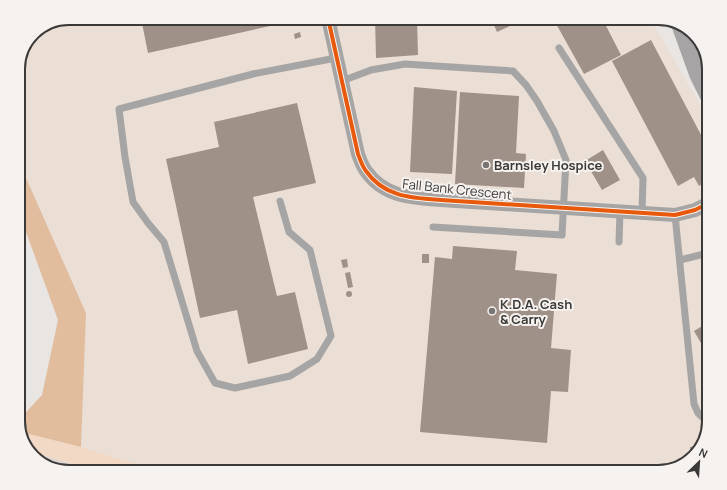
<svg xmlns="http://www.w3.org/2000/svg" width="727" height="490" viewBox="0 0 727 490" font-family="Manrope,sans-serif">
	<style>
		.built { fill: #dcd5d0 }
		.industrial { fill: #eaded5 }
		.green { fill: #f2d9c5 }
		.forest { fill: #e1bd9e }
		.building { fill: #9f9187 }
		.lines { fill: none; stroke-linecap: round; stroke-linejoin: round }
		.lane { stroke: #a6a5a5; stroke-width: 7 }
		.street { stroke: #a6a5a5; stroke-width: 14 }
		.secondary { stroke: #a6a4a4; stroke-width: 19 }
		.cycleway-casing { stroke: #f6f2ef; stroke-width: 6 }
		.cycleway { stroke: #e8590c; stroke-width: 4 }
		.poi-dot { fill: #787674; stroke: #f6f2ef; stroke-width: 1.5 }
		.labels { text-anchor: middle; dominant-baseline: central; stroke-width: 4; stroke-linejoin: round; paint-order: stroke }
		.poi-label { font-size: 13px; font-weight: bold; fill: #3c3a39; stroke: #f6f2ef; text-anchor: start }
		.street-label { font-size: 13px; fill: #3c3a39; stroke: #f6f2ef }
		.rim { fill: none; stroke: #3c3a39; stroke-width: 2 }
	</style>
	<rect width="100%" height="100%" fill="#e8e5e3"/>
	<path class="built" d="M26 448 48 457 101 472H69L40 463Z"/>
	<path class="industrial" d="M69 18H647L659 33 709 121V421L700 450 683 465 658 472H162L81 447 86 313 18 160V66L33 33Z"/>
	<path class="green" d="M21 432 81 447 162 472H101L48 457 26 448Z"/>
	<path class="forest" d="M18 160 86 313 81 447 21 432 18 421 42 395 58 320 18 210Z"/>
	<path class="building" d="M141 18H292L293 21 148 53Z
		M375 18H417L418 55 376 58Z
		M491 18H527L497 32Z
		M559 18H602L621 55 584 74 554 20Z
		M300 32 301 37 295 39 294 34Z
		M651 40 709 150V179L699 186 694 177 678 186 612 61Z
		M414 87 457 91 452 174 410 172Z
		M460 92 519 96 516 153 526 154 524 188 455 184Z
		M297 103 316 183 253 197 277 296 295 292 308 349 248 364 237 310 200 318 166 159 219 147 214 122Z
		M603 150 620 180 602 190 585 161Z
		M453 246 517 251 515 270 557 274 551 348 571 350 568 392 551 391 547 443 420 432 435 257 452 259Z
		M422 254H429V263H422Z
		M347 259 348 267 343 268 341 260Z
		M350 272 353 287 348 288 345 273Z
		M346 294a3 3 0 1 1 6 0a3 3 0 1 1-6 0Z
		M709 322V357L694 331Z
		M701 446 700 450 691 458 690 447Z"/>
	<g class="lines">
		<path class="lane" d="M559 48 643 178 642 213
			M342 81 371 70 405 64 513 71 526 85 537 101 554 131 566 160 562 235 433 227
			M280 201 289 232 310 250 331 336 317 359 290 376 235 388 215 383 197 351 164 242 148 223 133 202 125 157 119 109 253 74 336 58
			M675 215 694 404 698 413 708 423
			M619 242 620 212
			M680 260 704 254"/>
		<path class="street" d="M328 18 358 154C360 159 362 166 366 171 384 197 412 198 441 200L675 215 695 210 709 203"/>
		<path class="secondary" d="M681 25 699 75 709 95"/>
		<defs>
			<path id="cycleway" d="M328 18 358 154C360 159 362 166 366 171 384 197 412 198 441 200L675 215 695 210 709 203"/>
		</defs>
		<use href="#cycleway" class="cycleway-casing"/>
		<use href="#cycleway" class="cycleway"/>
	</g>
	<g class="poi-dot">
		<circle cx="486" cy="165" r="4"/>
		<circle cx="492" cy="311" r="4"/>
	</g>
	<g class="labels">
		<g class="poi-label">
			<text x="494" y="165">Barnsley Hospice</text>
			<text x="500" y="304">K.D.A. Cash<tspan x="500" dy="15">&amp; Carry</tspan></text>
		</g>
		<g class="street-label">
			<text transform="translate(457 189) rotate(6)">Fall Bank Crescent</text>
		</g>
	</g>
	<path d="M0 0H727V490H0ZM69 25H658A44 44 0 0 1 702 69V421A44 44 0 0 1 658 465H69A44 44 0 0 1 25 421V69A44 44 0 0 1 69 25Z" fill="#f6f2ef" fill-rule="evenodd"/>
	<path class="rim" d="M69 25H658A44 44 0 0 1 702 69V421A44 44 0 0 1 658 465H69A44 44 0 0 1 25 421V69A44 44 0 0 1 69 25Z"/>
	<g transform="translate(699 462) rotate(25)" stroke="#f6f2ef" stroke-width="3" paint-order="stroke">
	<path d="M0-3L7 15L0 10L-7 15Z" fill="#3c3a39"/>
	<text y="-6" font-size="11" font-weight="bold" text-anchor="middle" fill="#3c3a39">N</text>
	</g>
</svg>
